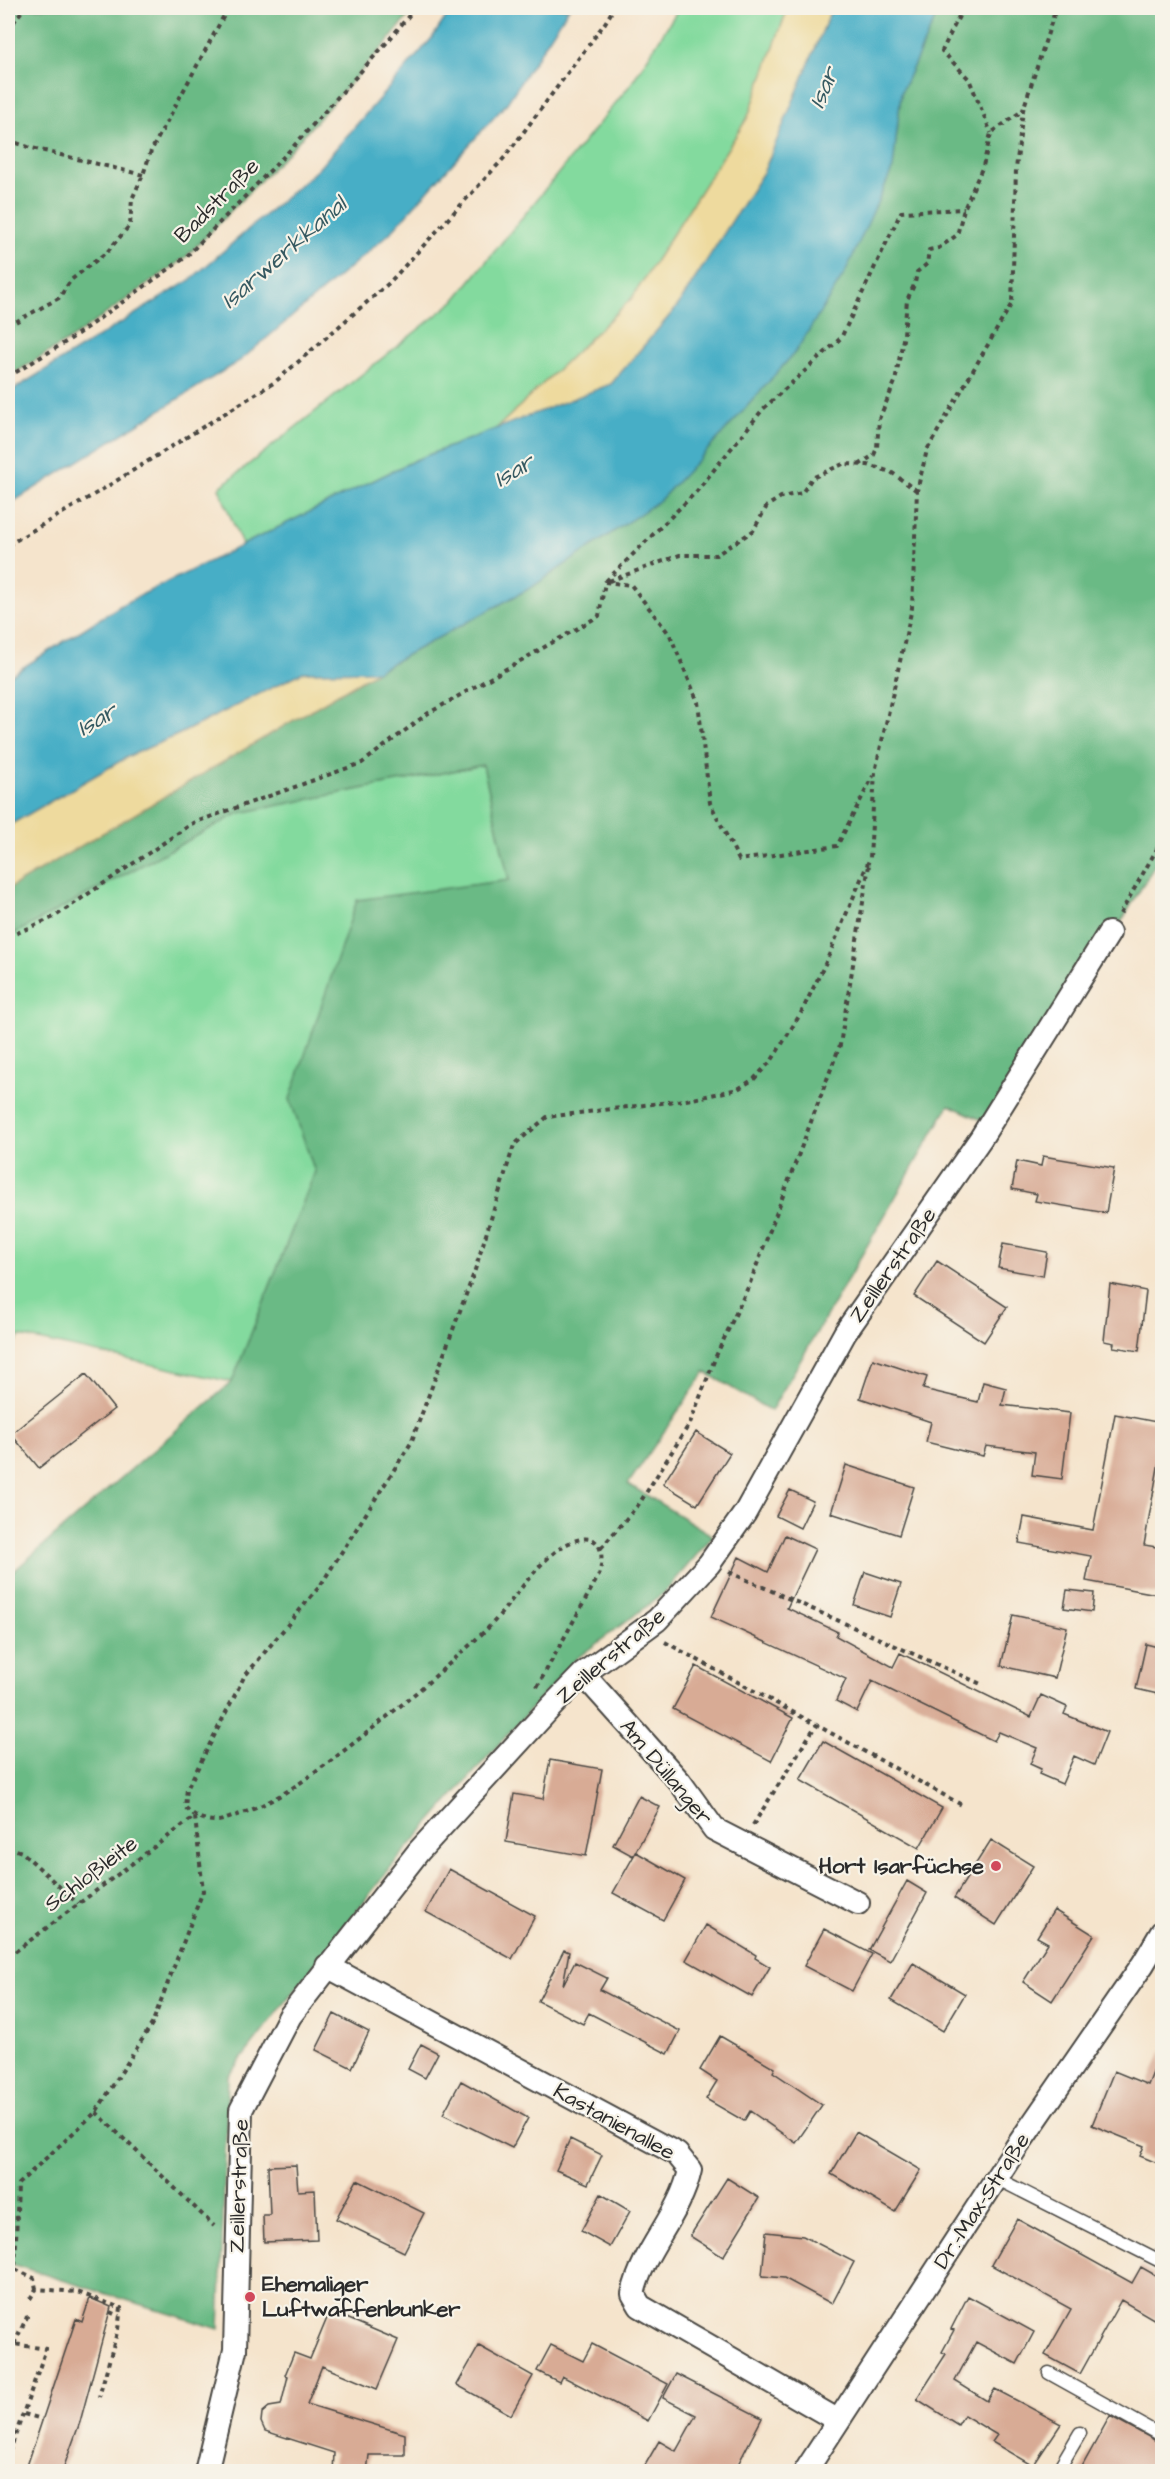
<svg xmlns="http://www.w3.org/2000/svg" width="1170" height="2479" viewBox="0 0 1170 2479" font-family="'Architects Daughter',sans-serif">
	<style>
		.green { fill: #83da9e; stroke: #578264; stroke-width: 1.5 }
		.forest { fill: #6aba85; stroke: #4a7258; stroke-width: 1.5 }
		.sand { fill: #eeda9e; stroke: #8c8264; stroke-width: 1.5 }
		.water { fill: #47aec6; stroke: #396c78; stroke-width: 1.5 }
		.building { fill: #d8ab95 }
		.lines { fill: none; stroke-linecap: round; stroke-linejoin: round }
		.service-casing { stroke: #494743; stroke-width: 15 }
		.minor-casing { stroke: #494743; stroke-width: 26 }
		.path { stroke: #494743; stroke-width: 4; stroke-dasharray: 4.5 4.5; stroke-linecap: butt }
		.service { stroke: #fff; stroke-width: 12 }
		.minor { stroke: #fff; stroke-width: 22 }
		.poi-dot { fill: #d1495b; stroke: #f7f3e8; stroke-width: 2 }
		.labels { text-anchor: middle; dominant-baseline: central; stroke-width: 4.5; stroke-linejoin: round; paint-order: stroke }
		.street-label { font-size: 22px; fill: #2b2b2b; stroke: #f7f3e8 }
		.poi-label { font-size: 22px; font-weight: bold; fill: #2b2b2b; stroke: #f7f3e8; text-anchor: end }
		.water-label { font-size: 24px; font-style: italic; fill: #355961; stroke: #f7f3e8 }
	</style>
	<rect width="100%" height="100%" fill="#f7f3e8"/>
	<filter id="ink" filterUnits="userSpaceOnUse"><feTurbulence type="fractalNoise" baseFrequency=".0167" numOctaves="2"/><feDisplacementMap in="SourceGraphic" scale="12" xChannelSelector="R" yChannelSelector="G"/><feConvolveMatrix kernelMatrix="1 2 1 2 8 2 1 2 1" color-interpolation-filters="sRGB"/></filter>
	<filter id="wash" filterUnits="userSpaceOnUse"><feTurbulence type="fractalNoise" baseFrequency=".008" numOctaves="4" result="noise"/><feDisplacementMap in="SourceGraphic" scale="24" xChannelSelector="R" yChannelSelector="G"/><feGaussianBlur stdDeviation="1.35" result="paint"/><feColorMatrix in="noise" values="0 0 0 0 0 0 0 0 0 0 0 0 0 0 0 0 0 1.4 0 .05"/><feComposite in="paint" operator="in"/></filter>
	<g filter="url(#wash)">
		<rect width="100%" height="100%" fill="#f5e4cc"/>
		<path class="green" d="M679 8H788L748 117 632 298 496 429 415 460 242 545 219 488 454 301 631 84Z
			M483 765 509 880 290 1099 315 1172 232 1382 20 1336 8 1355V937L239 813Z"/>
		<path class="forest" d="M8 8H415L389 40 292 148 186 257 69 340 8 377Z
			M940 8H1162V853L999 1128 949 1105 771 1411 705 1372 628 1484 713 1536 664 1593 576 1659 490 1754 390 1868 228 2076 219 2329 8 2263V1576L232 1382 315 1172 290 1099 357 900 509 880 483 765 239 813 8 937V889L377 671 532 587 660 500 727 429 796 351 893 168 901 93Z"/>
		<path class="sand" d="M788 8H832L764 171 677 307 611 384 496 429 632 298 748 117Z
			M377 671 8 889V826L129 756 178 735 303 672Z"/>
		<path class="water" d="M452 8H569L507 103 389 234 241 360 8 505V393L190 280 318 169 432 38Z
			M832 8H940L901 93 893 168 845 273 796 351 727 429 660 500 532 587 377 671 303 672 177 735 129 756 8 826V677L123 604 415 460 611 384 677 307 764 171Z"/>
		<g id="blocks">
			<path class="building" d="M1043 1156 1114 1168 1106 1213 1035 1201 1037 1194 1012 1189 1017 1161 1041 1166Z
				M1003 1244 1047 1252 1043 1276 998 1268Z
				M937 1261 1007 1307 984 1342 914 1296Z
				M1110 1284 1146 1291 1139 1351 1113 1347 1114 1343 1104 1341Z
				M873 1359 927 1377 923 1389 978 1402 983 1382 1006 1388 1002 1405 1070 1413 1062 1479 1032 1475 1035 1452 986 1446 983 1456 926 1442 931 1422 860 1398Z
				M86 1374 114 1409 39 1468 11 1434Z
				M1115 1414 1162 1423V1445L1144 1545 1162 1548V1595L1086 1581 1091 1556 1019 1543 1024 1517 1093 1530Z
				M696 1432 730 1453 697 1505 663 1484Z
				M846 1465 914 1487 899 1535 831 1513Z
				M790 1490 813 1501 800 1528 776 1516Z
				M785 1535 815 1549 787 1608 838 1632 836 1636 893 1667 900 1653 1031 1717 1041 1695 1067 1707 1064 1714 1107 1732 1094 1765 1074 1756 1062 1784 1039 1774 1041 1769 1030 1764 1037 1748 999 1732 994 1741 872 1681 857 1712 836 1701 846 1679 711 1617 739 1557 768 1572Z
				M865 1572 901 1584 890 1617 854 1605Z
				M1067 1590 1094 1593 1092 1612 1064 1608Z
				M1013 1615 1067 1627 1055 1678 1001 1666Z
				M1146 1644 1162 1648V1695L1136 1689Z
				M696 1666 793 1718 771 1761 673 1709Z
				M823 1741 942 1808 919 1848 800 1780Z
				M550 1760 602 1769 586 1856 506 1842 514 1794 543 1799Z
				M639 1796 660 1807 633 1856 613 1845Z
				M991 1840 1033 1866 996 1925 954 1898Z
				M636 1852 685 1880 663 1920 613 1893Z
				M449 1869 535 1916 512 1959 426 1912Z
				M907 1881 927 1893 890 1961 869 1950Z
				M1054 1910 1094 1935 1052 2001 1023 1982 1048 1943 1037 1937Z
				M706 1925 756 1955 755 1958 770 1967 752 1997 686 1960Z
				M824 1929 872 1954 852 1991 804 1966Z
				M564 1950 569 1952 563 1985 575 1962 607 1978 600 1990 680 2031 668 2054 589 2013 583 2024 538 2001Z
				M913 1963 965 1994 943 2031 891 2000Z
				M334 2014 369 2032 352 2068 316 2050Z
				M720 2036 775 2068 773 2072 822 2105 796 2143 750 2111 744 2121 706 2099 717 2081 700 2070Z
				M421 2044 438 2053 425 2078 408 2069Z
				M1162 2050V2165L1140 2156 1144 2146 1092 2125 1114 2071 1148 2085Z
				M461 2081 528 2118 512 2148 443 2114Z
				M856 2132 921 2170 895 2212 831 2174Z
				M570 2139 602 2155 588 2184 556 2170Z
				M296 2165 298 2191 315 2190 317 2240 264 2242 263 2215H270L268 2166Z
				M727 2178 759 2198 723 2257 690 2236Z
				M357 2180 424 2213 404 2252 336 2219Z
				M601 2194 630 2211 610 2247 581 2231Z
				M1017 2219 1132 2283 1141 2267 1162 2279V2324L1121 2300 1080 2374 1045 2355 1071 2309 991 2265Z
				M766 2232 803 2236 854 2262 832 2304 784 2278 762 2276Z
				M968 2296 1034 2332 1017 2364 976 2342 955 2381 987 2401 995 2389 1061 2424 1033 2466 992 2442 997 2435 964 2415 958 2425 917 2399 946 2354 942 2352 954 2330 951 2329Z
				M90 2298 111 2307 80 2422 62 2472H25L76 2319 82 2322Z
				M330 2311 398 2340 377 2389 322 2366 307 2404 405 2434V2455H369L367 2472H333L334 2453 265 2431 261 2422 262 2413 269 2407 281 2405 288 2376 285 2375 294 2353 310 2359Z
				M592 2344 668 2384 648 2421 562 2376 559 2382 537 2371 551 2345 583 2361Z
				M479 2346 533 2376 511 2415 457 2385Z
				M676 2374 762 2418 734 2472H641L659 2441 676 2451 696 2415 663 2398Z
				M1110 2416 1162 2444V2472H1079Z"/>
		</g>
	</g>
	<g filter="url(#ink)">
		<use href="#blocks" fill-opacity="0" stroke="#494743" stroke-width="1.5"/>
		<g class="lines">
			<defs>
				<path id="service" d="M996 2178 1162 2262
					M1049 2373 1162 2436
					M1057 2472 1080 2433"/>
				<path id="minor" d="M583 1674 680 1782 714 1829 858 1903
					M327 1966 677 2154 690 2170C680 2216 643 2249 633 2294L640 2306 837 2420
					M206 2472 235 2350 241 2110 290 2016 419 1851 550 1708 583 1674 657 1620 709 1564 745 1513 845 1333 981 1138 1109 933
					M805 2472 1016 2148 1143 1964 1162 1932"/>
			</defs>
			<use href="#service" class="service-casing"/>
			<use href="#minor" class="minor-casing"/>
			<path class="path" d="M963 8 942 51 969 79 991 133
				M8 30 24 8
				M8 140 28 147 143 175
				M8 326 59 298 71 280 108 251 130 225 132 199 143 175 151 151 228 8
				M8 377 69 340 186 257 292 148 389 40 415 8
				M859 465 874 455 877 448 879 419 895 382 904 334 907 300 915 283 917 272 927 264 929 250 939 248 957 235 964 209 983 166 991 133 1022 111
				M8 545 100 491 275 382 389 283 505 157 605 23 614 8
				M606 581 696 492 763 409 841 338 901 212 964 209
				M609 581 680 555H716L753 531 767 506 781 497 802 493 812 478 843 464 868 465 891 472 917 491
				M1120 914 1162 840
				M8 937 54 917 193 823 362 763 427 714 599 616 605 582 631 585 670 635 698 702 710 803 739 860 837 846 873 776
				M601 1548 639 1504 690 1423 716 1356 750 1283 840 1045 869 865
				M729 1572 981 1684
				M665 1642 962 1805
				M537 1687 599 1575C606 1550 599 1529 569 1543 538 1558 512 1604 488 1628 444 1670 398 1709 350 1746 315 1773 277 1803 234 1816 229 1818 222 1821 217 1821 203 1821 194 1816 185 1807L187 1789 244 1677 320 1586 411 1443 474 1273 514 1145 547 1117 693 1099 738 1089 754 1079 772 1060 801 1013 826 962 870 858 875 772 912 608 917 491 927 450 1012 303 1016 169 1023 110 1056 8
				M753 1825 816 1725
				M8 1847 22 1852 78 1904
				M8 1957 194 1817
				M96 2112 214 2226
				M36 2289 34 2278 15 2269 18 2184 96 2112 152 2024 203 1891 195 1817
				M30 2299 36 2289 77 2292 121 2308 118 2329 99 2397
				M110 2312 119 2316
				M14 2344 27 2317 26 2312
				M8 2347 14 2344 46 2349 8 2456
				M24 2414 42 2419"/>
			<use href="#service" class="service"/>
			<use href="#minor" class="minor"/>
		</g>
	</g>
	<g class="poi-dot">
		<circle cx="996" cy="1866" r="6"/>
		<circle cx="250" cy="2297" r="6"/>
	</g>
	<g class="labels">
		<g class="street-label">
			<text transform="translate(217 201) rotate(-45)">Badstraße</text>
			<text transform="translate(893 1265) rotate(-55)">Zeillerstraße</text>
			<text transform="translate(611 1656) rotate(-40)">Zeillerstraße</text>
			<text transform="translate(666 1772) rotate(50)">Am Düllanger</text>
			<text transform="translate(91 1874) rotate(-37)">Schloßleite</text>
			<text transform="translate(614 2122) rotate(29)">Kastanienallee</text>
			<text transform="translate(239 2186) rotate(-88)">Zeillerstraße</text>
			<text transform="translate(982 2201) rotate(-57)">Dr.-Max-Straße</text>
		</g>
		<g class="poi-label">
			<text x="984" y="1866">Hort Isarfüchse</text>
			<text x="262" y="2284" text-anchor="start">Ehemaliger<tspan x="262" dy="25">Luftwaffenbunker</tspan></text>
		</g>
		<g class="water-label">
			<text transform="translate(824 88) rotate(-67)">Isar</text>
			<text transform="translate(284 253) rotate(-41)">Isarwerkkanal</text>
			<text transform="translate(514 471) rotate(-31)">Isar</text>
			<text transform="translate(97 720) rotate(-31)">Isar</text>
		</g>
	</g>
	<rect width="1170" height="2479" fill="none" stroke="#f7f3e8" stroke-width="30"/>
</svg>
